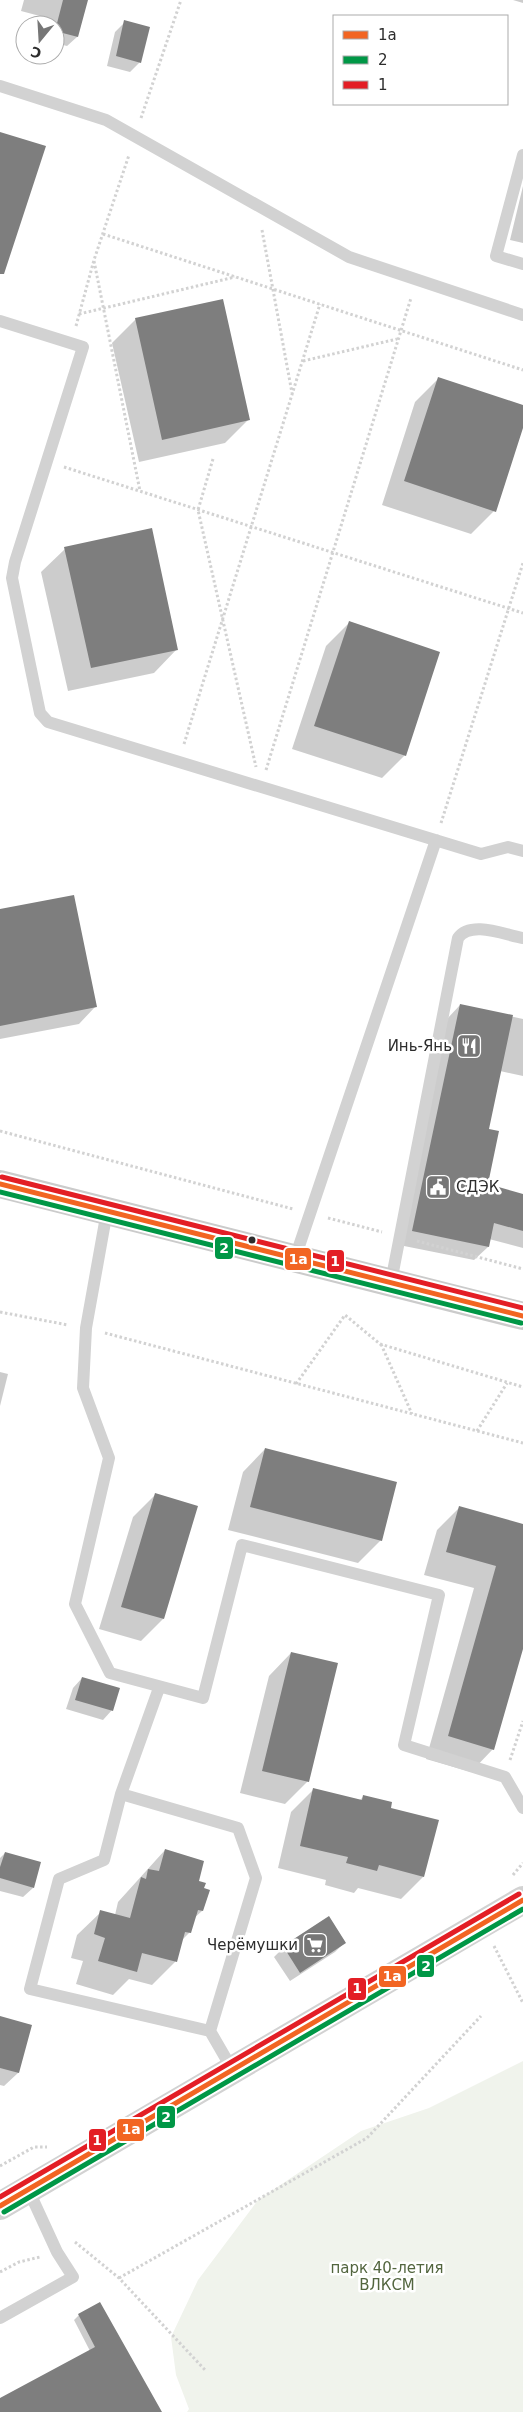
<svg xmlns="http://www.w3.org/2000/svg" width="523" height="2412" viewBox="0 0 523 2412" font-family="'DejaVu Sans',sans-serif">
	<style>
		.green { fill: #f0f3ec }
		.shadow { fill: #0003 }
		.building { fill: #7e7e7e }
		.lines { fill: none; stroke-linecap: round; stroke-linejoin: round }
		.path { stroke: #d2d2d2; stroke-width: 3; stroke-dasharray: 2.5 2.5; stroke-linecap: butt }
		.service { stroke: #d2d2d2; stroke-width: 12 }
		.tertiary { stroke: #d2d2d2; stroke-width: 28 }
		.secondary { stroke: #cbcbcb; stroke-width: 28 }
		.bus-1-casing { stroke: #fff; stroke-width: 9 }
		.bus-2-casing { stroke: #fff; stroke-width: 9 }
		.bus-3-casing { stroke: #fff; stroke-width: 9 }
		.bus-1 { stroke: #f26522; stroke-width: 5 }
		.bus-2 { stroke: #009746; stroke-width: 5 }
		.bus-3 { stroke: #e31e25; stroke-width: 5 }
		.bus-dot { fill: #2d2d2d; stroke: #fff; stroke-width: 2 }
		.labels { text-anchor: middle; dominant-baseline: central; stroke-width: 5; stroke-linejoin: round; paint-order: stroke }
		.poi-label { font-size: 15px; fill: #2d2d2d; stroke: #fff; text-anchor: end }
		.park-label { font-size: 15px; fill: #52653e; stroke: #fff }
		.line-badge { stroke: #fff; stroke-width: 2 }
		.badge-label { font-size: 14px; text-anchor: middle; font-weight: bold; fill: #fff }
	</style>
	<rect width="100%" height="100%" fill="#fff"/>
	<path class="green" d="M523 2061V2412H187L189 2409 176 2375 171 2337 198 2280 258 2200 361 2131 429 2108Z"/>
	<path class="shadow" d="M24 0H86L77 37 67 46 55 43V25H50L51 19 21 11Z
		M513 0H523V3Z
		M125 22 140 62 130 72 107 66 115 32Z
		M523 186V243L510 240Z
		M136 319 248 420 225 443 139 462 112 343Z
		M439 378 523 406V424L494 511 471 534 382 505 415 402Z
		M65 549 177 649 154 673 68 691 41 572Z
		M349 623 405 755 382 778 292 749 326 646Z
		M0 910 95 1007 79 1024 0 1039Z
		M460 1005 523 1019V1076L500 1071 487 1130V1185L523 1195V1248L489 1239 488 1247 474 1260 399 1245 447 1019Z
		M0 1372 8 1374 0 1406Z
		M265 1449 381 1540 358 1563 228 1530 243 1472Z
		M155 1495 197 1507 163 1619 141 1641 99 1629 133 1517Z
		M460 1507 523 1525V1644L493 1749 471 1772 426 1759 474 1588 424 1575 437 1530Z
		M291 1653 308 1781 285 1804 240 1793 269 1676Z
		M82 1678 112 1710 103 1720 66 1709 73 1688Z
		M313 1790 359 1801 364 1796 389 1809 423 1877 401 1899 358 1888 354 1893 325 1885 326 1880 278 1868 291 1812Z
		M165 1850 197 1882 202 1911 193 1919 190 1932 181 1941 175 1962 152 1985 129 1979 113 1995 76 1984 83 1961 71 1958 77 1935 101 1912 115 1915 118 1902Z
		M5 1853 33 1888 23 1897 0 1891V1858Z
		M329 1918 345 1942 335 1952 290 1981 274 1957 284 1947Z
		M0 2018 31 2025 18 2073 4 2086 0 2085Z
		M79 2315 159 2412H0V2400L90 2351 74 2320Z"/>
	<path class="building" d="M63 0H88L78 37 55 31Z
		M124 20 150 27 141 63 116 56Z
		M0 132 46 146 4 274H0Z
		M223 299 250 420 162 440 135 318Z
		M438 377 523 405V428L496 512 404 481Z
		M152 528 178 650 91 668 64 547Z
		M349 621 440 652 406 756 314 726Z
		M74 895 97 1007 0 1026V909Z
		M460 1004 513 1015 489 1129 499 1131 488 1184 523 1194V1231L494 1223 489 1247 412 1231Z
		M265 1448 397 1482 382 1541 250 1507Z
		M155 1493 198 1506 164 1619 121 1607Z
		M459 1506 523 1524V1649L494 1750 448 1736 496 1566 446 1552Z
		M291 1652 338 1663 309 1782 262 1771Z
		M82 1677 120 1688 113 1711 75 1700Z
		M313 1788 362 1800 363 1795 392 1802 391 1808 439 1820 424 1877 379 1865 377 1871 346 1863 348 1857 300 1846Z
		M165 1849 204 1861 199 1881 206 1883 204 1888 210 1890 203 1911 198 1910 191 1933 185 1932 177 1962 142 1953 137 1972 98 1961 105 1938 94 1934 100 1910 130 1918 141 1877 146 1879 148 1869 159 1871Z
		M5 1852 41 1862 34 1888 0 1878V1867Z
		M329 1916 346 1943 300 1973 283 1946Z
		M0 2016 32 2025 19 2073 0 2068Z
		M100 2302 162 2412H0V2398L95 2347 78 2314Z"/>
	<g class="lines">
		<path class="path" d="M141 118 181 0
			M262 230 292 393
			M103 234 523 370
			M94 261 140 491
			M79 314 235 277
			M76 326 94 260 129 155
			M303 361 397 339
			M213 459 198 510 256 767
			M64 467 523 613
			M184 744 320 304
			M266 770 411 298
			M441 823 523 563
			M0 1131 293 1209
			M328 1218 382 1232
			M417 1241 523 1269
			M0 1312 68 1325
			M105 1333 523 1443
			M381 1344 412 1414
			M296 1384 345 1315 380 1344 523 1387
			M477 1431 507 1383
			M510 1760 523 1721
			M513 1875 523 1863
			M494 1946 523 2003
			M0 2166 34 2147H47
			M75 2242 119 2278 206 2371
			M0 2272 19 2262 40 2257
			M119 2278 367 2138 481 2016"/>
		<path class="service" d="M0 86 106 120 349 257 523 315
			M523 155 496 256 523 264
			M0 321 83 347 15 562 12 578 40 713 48 722 481 854 508 847 523 851
			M107 1211 86 1328 83 1388 109 1458 75 1604 110 1673 203 1698 242 1545 439 1595 404 1745 505 1777 523 1808
			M295 1258 436 840
			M391 1282 458 938C471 920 505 935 523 938
			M159 1688 121 1794 104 1860 59 1879 30 1989 210 2031
			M121 1794 238 1828 256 1878 210 2031 232 2069
			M0 2318 73 2277 57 2252 28 2189"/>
		<path class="tertiary" d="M0 2206 523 1900"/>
		<path class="secondary" d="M0 1184 523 1316"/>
		<defs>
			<path id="bus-1" d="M0 1184 523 1316
				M0 2206 523 1900"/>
			<path id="bus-2" d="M0 1192 521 1323
				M4 2212 523 1909"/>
			<path id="bus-3" d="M2 1177 523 1308
				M0 2197 519 1894"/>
		</defs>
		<use href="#bus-1" class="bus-1-casing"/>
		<use href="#bus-2" class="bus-2-casing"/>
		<use href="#bus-3" class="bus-3-casing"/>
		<use href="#bus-1" class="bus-1"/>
		<use href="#bus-2" class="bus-2"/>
		<use href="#bus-3" class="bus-3"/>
	</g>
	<defs>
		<symbol id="restaurant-square" viewBox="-11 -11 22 22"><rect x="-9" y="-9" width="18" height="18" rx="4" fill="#767676" stroke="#fff"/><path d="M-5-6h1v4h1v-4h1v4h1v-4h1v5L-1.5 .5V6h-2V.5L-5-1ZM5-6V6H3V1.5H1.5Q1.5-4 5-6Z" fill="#fff"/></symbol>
		<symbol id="civic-square" viewBox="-11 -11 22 22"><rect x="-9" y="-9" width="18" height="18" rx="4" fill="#767676" stroke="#fff"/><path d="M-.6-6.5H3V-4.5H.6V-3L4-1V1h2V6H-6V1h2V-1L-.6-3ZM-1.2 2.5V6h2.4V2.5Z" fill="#fff"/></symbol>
		<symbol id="supermarket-square" viewBox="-11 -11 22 22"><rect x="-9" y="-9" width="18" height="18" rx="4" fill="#767676" stroke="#fff"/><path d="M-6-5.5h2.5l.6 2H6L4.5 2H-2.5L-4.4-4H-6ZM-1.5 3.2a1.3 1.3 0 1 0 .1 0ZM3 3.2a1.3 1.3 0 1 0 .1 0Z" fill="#fff"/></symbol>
	</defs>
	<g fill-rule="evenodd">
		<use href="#restaurant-square" x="455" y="1032" width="28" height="28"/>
		<use href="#civic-square" x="424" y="1173" width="28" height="28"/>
		<use href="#supermarket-square" x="301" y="1931" width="28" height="28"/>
	</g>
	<circle class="bus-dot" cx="252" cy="1240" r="4.5"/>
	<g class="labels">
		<g class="poi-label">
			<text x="452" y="1046">Инь-Янь</text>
			<text x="456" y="1187" text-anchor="start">СДЭК</text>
			<text x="298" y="1945">Черёмушки</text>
		</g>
		<g class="park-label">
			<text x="387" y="2268">парк 40-летия<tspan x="387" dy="17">ВЛКСМ</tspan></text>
		</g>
	</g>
	<g class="line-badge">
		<rect x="214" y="1236" width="20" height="24" rx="5" fill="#009746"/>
		<rect x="284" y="1247" width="28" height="24" rx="5" fill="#f26522"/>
		<rect x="326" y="1249" width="19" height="24" rx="5" fill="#e31e25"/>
		<rect x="416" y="1954" width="19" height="24" rx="5" fill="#009746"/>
		<rect x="378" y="1965" width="29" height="23" rx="5" fill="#f26522"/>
		<rect x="347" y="1977" width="20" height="24" rx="5" fill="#e31e25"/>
		<rect x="156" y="2105" width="20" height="24" rx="5" fill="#009746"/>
		<rect x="116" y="2118" width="29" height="24" rx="5" fill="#f26522"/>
		<rect x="88" y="2128" width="19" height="24" rx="5" fill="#e31e25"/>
	</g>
	<g class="badge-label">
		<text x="224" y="1253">2</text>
		<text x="298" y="1264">1а</text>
		<text x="335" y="1266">1</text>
		<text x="426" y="1971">2</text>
		<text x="392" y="1981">1а</text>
		<text x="357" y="1993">1</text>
		<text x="166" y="2122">2</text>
		<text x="131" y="2134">1а</text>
		<text x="97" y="2145">1</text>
	</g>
	<rect x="333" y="15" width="175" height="90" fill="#ffffff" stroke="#ababab"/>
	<rect x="343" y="31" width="25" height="8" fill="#f26522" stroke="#ababab"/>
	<text x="378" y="40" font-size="15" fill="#2d2d2d">1а</text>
	<rect x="343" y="56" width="25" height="8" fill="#009746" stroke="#ababab"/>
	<text x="378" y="65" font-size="15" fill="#2d2d2d">2</text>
	<rect x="343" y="81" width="25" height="8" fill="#e31e25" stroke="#ababab"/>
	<text x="378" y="90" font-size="15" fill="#2d2d2d">1</text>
	<g transform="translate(40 40) rotate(198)"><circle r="24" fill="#ffffff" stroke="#ababab"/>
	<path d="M0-4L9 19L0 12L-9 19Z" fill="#767676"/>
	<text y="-8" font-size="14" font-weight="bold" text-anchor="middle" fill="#2d2d2d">С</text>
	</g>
</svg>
